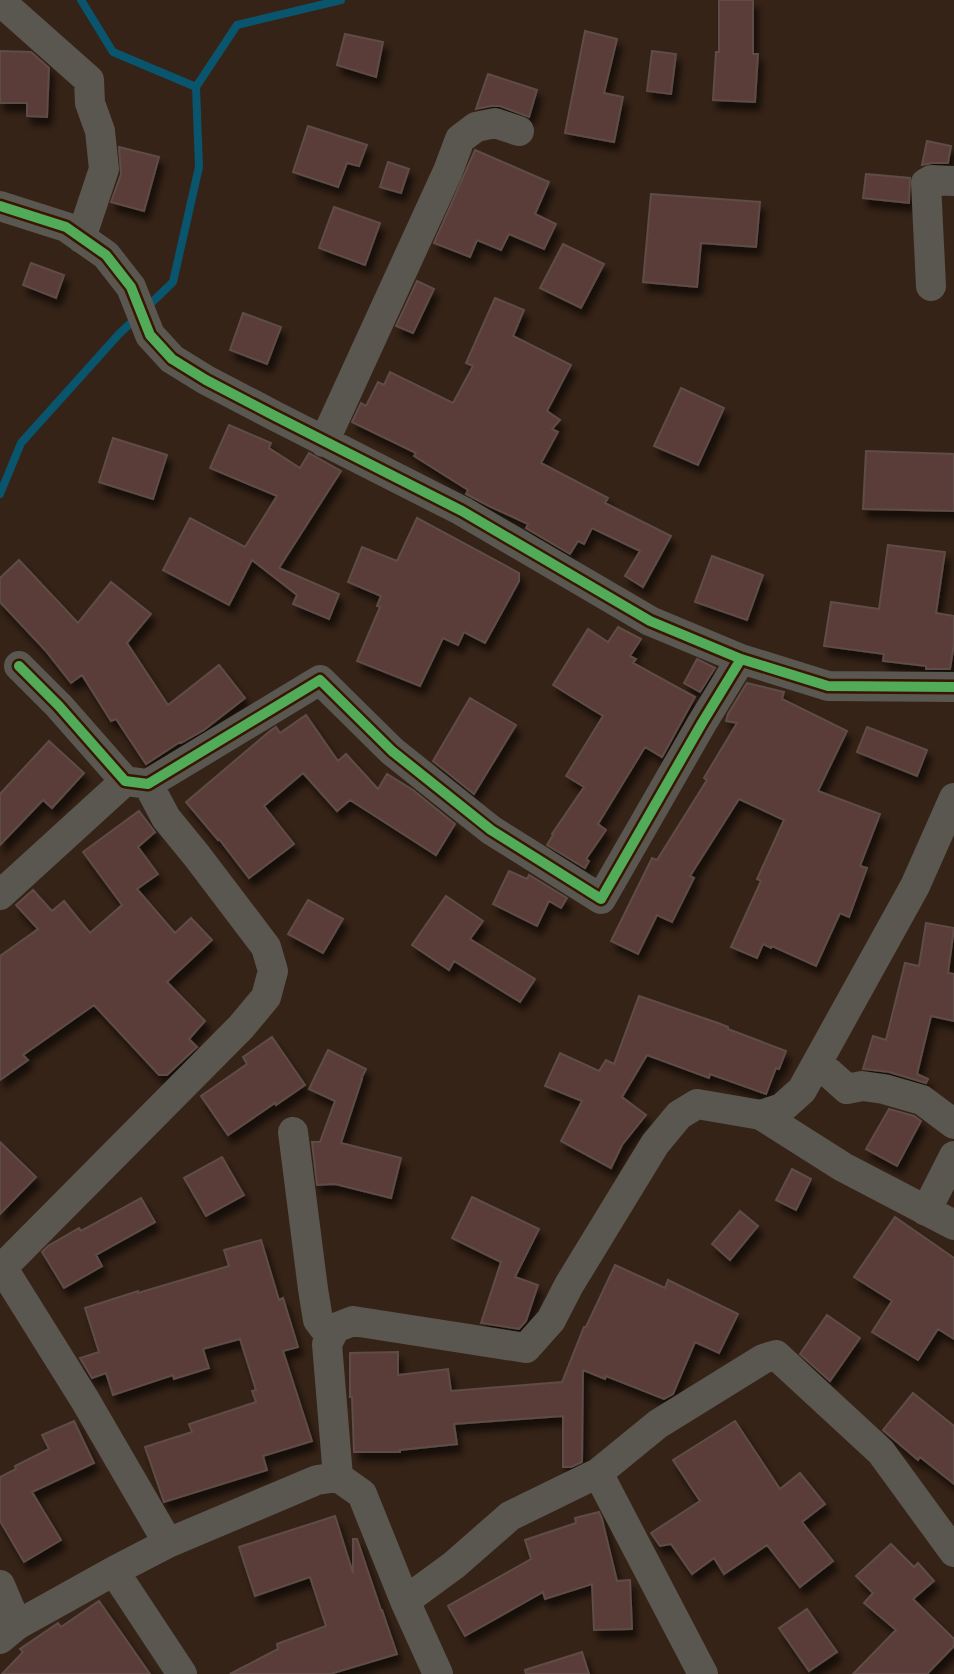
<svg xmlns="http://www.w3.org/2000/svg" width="954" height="1674" viewBox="0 0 954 1674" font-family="'Varela Round',sans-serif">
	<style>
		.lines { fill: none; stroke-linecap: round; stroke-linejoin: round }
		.stream { stroke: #09556e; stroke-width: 8 }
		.building { fill: #5a3e37; stroke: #5e4c46; stroke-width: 2; filter: url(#shadow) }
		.street { stroke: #5a5750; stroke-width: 30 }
		.cycleway-casing { stroke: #381602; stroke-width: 15 }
		.cycleway { stroke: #51ab58; stroke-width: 10 }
	</style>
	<defs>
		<filter id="shadow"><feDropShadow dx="4.5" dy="8" stdDeviation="3.5" flood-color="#0009"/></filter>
	</defs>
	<rect width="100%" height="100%" fill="#362317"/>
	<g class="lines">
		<path class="stream" d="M81 0 113 52 196 87
			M145 309 173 282 199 167 196 87 237 25 341 0
			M0 494 21 443 119 334 136 318"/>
	</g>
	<path class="building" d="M719 0H753V54H758L755 102 713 100 716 52H719Z
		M585 31 617 39 604 93 623 97 614 142 565 133Z
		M345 34 383 42 376 77 337 65Z
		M0 51 31 52 49 68 47 117 27 116V103H0Z
		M652 51 676 54 671 94 647 91Z
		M488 74 537 90 529 117 500 106H491L476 109Z
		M308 126 367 145 359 166 347 163 338 187 293 172Z
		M927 141 951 146 948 163H932L922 165Z
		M119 147 159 157 144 211 111 202 121 174Z
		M475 150 549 182 535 214 556 224 544 249 509 234 501 250 477 240 470 257 434 243Z
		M388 162 409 169 401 193 380 187Z
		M866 174 910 178 909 203 863 198Z
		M651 194 760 202 756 247 701 243 697 287 643 282Z
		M334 207 380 223 365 265 319 248Z
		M563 244 604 264 581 308 540 288Z
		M31 263 64 275 56 298 23 285Z
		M417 281 434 289 413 333 396 326Z
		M495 298 524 310 513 336 571 365 547 411 560 420 552 429 558 432 541 463 608 498 605 503 671 536 643 587 625 576 640 551 592 528 584 544 578 541 570 554 526 528 528 524 489 506 466 494 468 490 414 456 416 453 352 422 361 403 366 406 378 382 384 385 390 372 453 403 473 366 466 363Z
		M243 313 281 327 267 364 230 350Z
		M681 388 724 408 698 465 654 446Z
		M229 425 271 443 269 448 300 468 309 453 341 471 279 568 339 594 329 619 293 604 297 595 252 560 229 605 163 570 190 518 245 547 277 496 210 468Z
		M113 438 167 455 153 499 99 482Z
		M866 451 954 454V511L863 509Z
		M417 518 519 573V581L485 643 464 632 458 645 443 638 420 686 357 661 380 607 377 606 381 596 348 582 362 547 397 561Z
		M888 545 945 552 936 613 954 616V644L950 669H926V666L883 661 884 654 824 646 831 602 879 609Z
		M712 556 763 575 747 620 695 602Z
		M19 560 78 623 111 582 151 614 127 643 168 705 219 665 245 698 204 730 181 743 180 742 146 764 116 719 111 721 82 675 71 683 45 650 0 602V578Z
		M618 627 641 639 630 656 636 659 633 663 695 697 662 757 645 747 598 824 606 830 586 859 589 861 585 868 547 845 553 835 552 834 584 787 566 776 603 716 553 685 588 629 608 642Z
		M697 659 715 668 700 692 684 683Z
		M747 683 784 692 782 699 847 731 818 791 880 814 860 866 867 868 849 917 840 913 816 966 772 946 771 948 763 944 757 958 731 947 761 881 757 879 784 820 739 799 690 876 694 878 672 922 657 915 638 954 611 941 652 858 657 860 707 780 704 778 737 723 726 721 728 714Z
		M470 698 516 725 474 794 433 761Z
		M306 715 338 761 346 754 378 789 387 774 413 790 455 824 436 855 350 800 337 811 303 773 264 806 294 844 249 878 219 839 218 840 186 802 270 731 276 727 280 733Z
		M867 727 927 750 917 776 857 752Z
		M49 741 84 773 52 808 43 800 0 845V794Z
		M139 811 155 832 138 847 158 874 137 889 175 933 191 918 212 940 167 982 205 1021 189 1039 197 1047 167 1075H159L94 1005 23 1055 28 1060 0 1080V956L38 929 16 905 33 890 52 911 64 901 90 933 122 905 83 852Z
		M509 871 527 879 529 875 567 898 561 908 549 901 537 926 493 904Z
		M446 896 483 921 470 939 535 979 520 1002 454 961 449 970 412 945Z
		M308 900 343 919 323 953 288 934Z
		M926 923 954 928 948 973 954 974V1021L931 1016 917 1074 928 1079 926 1083 889 1072 863 1069 873 1036 886 1040 905 963 919 966Z
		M639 996 718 1023 728 1027V1029L786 1051 779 1069 776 1068 766 1094 710 1074 709 1078 647 1055 622 1097 646 1115 622 1145 611 1168 561 1141 582 1101 545 1086 560 1053 599 1071 606 1060 614 1064Z
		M272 1037 305 1085 276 1105 275 1103 228 1135 201 1096 247 1064 243 1057Z
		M328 1050 366 1069 361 1079H362L341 1143 401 1158 391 1198 335 1184 317 1185 312 1142H320L335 1101 309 1089Z
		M889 1109 914 1116 921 1121 897 1166 866 1149Z
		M0 1142 36 1177 0 1214Z
		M222 1157 244 1195 206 1216 184 1178Z
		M792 1169 811 1179 796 1210 776 1200Z
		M472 1197 539 1229 515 1277 538 1285 526 1321 519 1329 481 1323 501 1262 452 1238Z
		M141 1198 155 1222 96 1255 102 1266 64 1288 42 1252 48 1246 79 1228 81 1231Z
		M740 1211 758 1226 730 1260 712 1244Z
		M895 1217 954 1258V1339L938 1329 918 1360 872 1332 892 1301 854 1277Z
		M261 1240 279 1300 283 1298 298 1347 283 1351 312 1441 263 1456 267 1470 164 1502 145 1447 192 1432 189 1424 256 1402 252 1391 256 1390 240 1339 203 1349 209 1368 174 1379 173 1375 113 1395 106 1373 92 1378 80 1358 99 1352 85 1308 138 1291V1293L229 1266 224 1250Z
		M615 1265 665 1288 668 1280 738 1314 719 1353 695 1342 673 1394 664 1399 606 1376 605 1379 583 1370 582 1462 571 1467H563V1416L454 1424 457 1444 400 1450V1452H354L352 1397H350V1353L398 1352V1375L448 1369 451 1391 562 1382 584 1327H586Z
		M827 1315 860 1338 830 1381 800 1354Z
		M913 1393 954 1426V1484L920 1457 918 1460 883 1430Z
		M74 1421 94 1463 32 1492 61 1540 24 1562 0 1521V1477L16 1469 15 1466 49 1449 42 1435Z
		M735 1421 780 1489 800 1473 825 1504 802 1522 833 1561 800 1587 767 1545 724 1574 714 1558 692 1574 671 1544 660 1546 651 1533 700 1501 673 1460Z
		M599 1512 602 1519 617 1581 630 1580 632 1629 594 1630 592 1584 545 1599 543 1592 465 1636 448 1606 531 1559 525 1540 576 1523 575 1518Z
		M335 1516 353 1573V1539H357L381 1610H382L397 1654 330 1674H230L278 1649 277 1644 326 1626 310 1577 255 1596 239 1547Z
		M891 1544 914 1567 918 1563 934 1581 913 1599 954 1639V1646L927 1674H853L896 1630 864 1603 873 1593 856 1576Z
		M99 1601 150 1674H2L23 1652 20 1649 58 1623 61 1627Z
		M807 1609 837 1652 809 1671 779 1628Z
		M582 1652 589 1674H526L525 1670Z"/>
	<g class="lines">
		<path class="street" d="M9 9 89 80 90 103 100 131 104 169 81 238
			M0 206 66 227 106 255 131 287 150 335 172 359 206 380 275 416 462 511 650 621 741 659 828 686 954 687
			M931 286 926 183 931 180 954 181
			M324 442 448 171 460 139 476 127 495 123 519 131
			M19 666 59 706 125 781 148 784 320 680 392 751 491 830 601 899 702 723 741 659
			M0 895 125 781
			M818 1063 847 1089 862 1086 884 1089 922 1100 954 1124
			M761 1115 782 1108 802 1090 915 886 954 798
			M293 1132 313 1289 318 1320 324 1328H335L353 1321 526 1348 551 1320 569 1285 655 1144 679 1115 697 1104 761 1115 843 1167 954 1225
			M926 1211 954 1156
			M2 1267 85 1400 168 1543
			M0 1270 241 1027 266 997 273 971 266 947 197 856 166 818 148 784
			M335 1328 327 1344 338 1477
			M598 1473 703 1674
			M114 1571 182 1674
			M0 1585 17 1625
			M405 1601 454 1565 510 1516 598 1473 658 1424 763 1359 776 1355 881 1452 954 1552
			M0 1639 17 1625 114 1571 168 1543 317 1480 338 1477 362 1494 405 1601 438 1674"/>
		<defs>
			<path id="cycleway" d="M0 206 66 227 106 255 131 287 150 335 172 359 206 380 275 416 462 511 650 621 741 659 828 686 954 687
				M19 666 59 706 125 781 148 784 320 680 392 751 491 830 601 899 702 723 741 659"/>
		</defs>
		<use href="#cycleway" class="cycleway-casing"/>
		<use href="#cycleway" class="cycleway"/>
	</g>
</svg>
